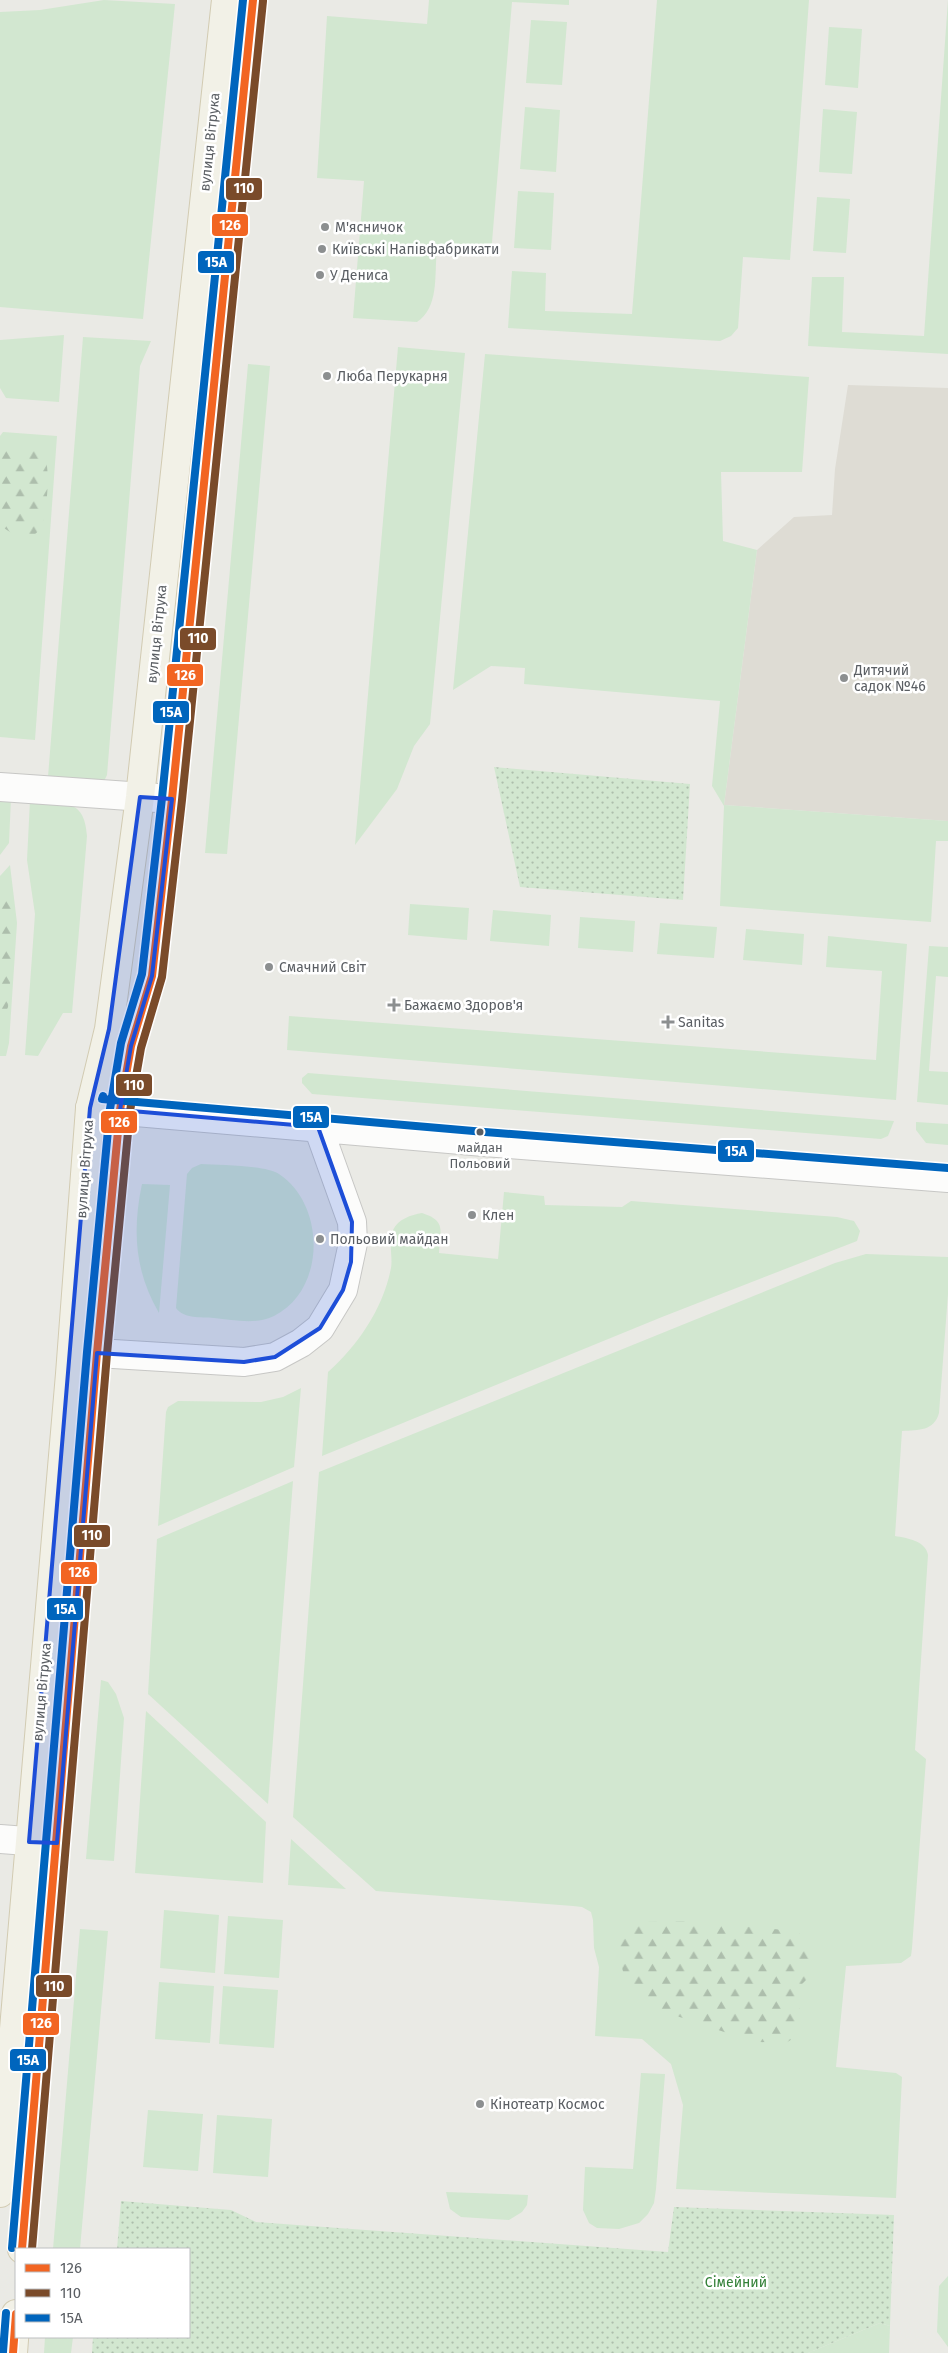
<svg xmlns="http://www.w3.org/2000/svg" width="948" height="2353" viewBox="0 0 948 2353" font-family="'Fira Sans',sans-serif">
	<style>
		.education { fill: #dedcd4 }
		.grass { fill: #d2e7d0 }
		.forest { fill: url(#forest-firs) }
		.park { fill: url(#park-dots) }
		.lines { fill: none; stroke-linecap: round; stroke-linejoin: round }
		.minor-casing { stroke: #c7c7c5; stroke-width: 30 }
		.major-casing { stroke: #d2cbb2; stroke-width: 30 }
		.minor { stroke: #fcfcfb; stroke-width: 28 }
		.major { stroke: #f2f1e7; stroke-width: 28 }
		.bus-1-casing { stroke: #fff; stroke-width: 11 }
		.bus-2-casing { stroke: #fff; stroke-width: 11 }
		.bus-3-casing { stroke: #fff; stroke-width: 11 }
		.bus-1 { stroke: #f26522; stroke-width: 8 }
		.bus-2 { stroke: #7a4b2a; stroke-width: 8 }
		.bus-3 { stroke: #0065bd; stroke-width: 8 }
		.marked { fill: #1d4ed8; fill-opacity: 0.2; stroke: #1d4ed8; stroke-width: 4; stroke-linejoin: round }
		.poi-dot { fill: #8c8f90; stroke: #fff; stroke-width: 2 }
		.bus-dot { fill: #5a5e63; stroke: #fff; stroke-width: 2 }
		.labels { text-anchor: middle; dominant-baseline: central; stroke-width: 5; stroke-linejoin: round; paint-order: stroke }
		.bus-label { font-size: 13px; fill: #5a5e63; stroke: #fff }
		.street-label { font-size: 14px; fill: #5a5e63; stroke: #fff }
		.poi-label { font-size: 14px; fill: #5a5e63; stroke: #fff; text-anchor: start }
		.park-label { font-size: 14px; fill: #338138; stroke: #fff }
		.line-badge { stroke: #fff; stroke-width: 2 }
		.badge-label { font-size: 14px; text-anchor: middle; font-weight: bold; fill: #fff }
	</style>
	<defs>
		<pattern id="forest-firs" width="22" height="20" patternUnits="userSpaceOnUse" patternTransform="scale(1.25)"><rect width="22" height="20" fill="#d2e7d0"/><path d="M5 1l3.5 6h-7zM16 11l3.5 6h-7z" fill="#adbeac"/></pattern>
		<pattern id="park-dots" width="8" height="8" patternUnits="userSpaceOnUse" patternTransform="scale(1.25)"><rect width="8" height="8" fill="#d2e7d0"/><path d="M2 2h.1M6 6h.1" fill="none" stroke="#adbeac" stroke-width="1.8" stroke-linecap="round"/></pattern>
	</defs>
	<rect width="100%" height="100%" fill="#eaeae5"/>
	<path class="education" d="M848 385 948 388V821L724 805 757 550 794 517 832 515 835 469Z"/>
	<path class="grass" d="M104 0 175 4 143 319 0 307V12L40 10Z
		M429 0H569V5L512 2 491 254 437 249C434 273 440 307 417 322L353 318 364 181 317 178 327 16 427 24Z
		M657 0H809L790 260 743 257 738 328 731 336 720 341 508 328 512 271 546 273 545 311 632 314Z
		M948 0V354L808 346 812 277H844L842 332 924 336Z
		M531 20 567 22 562 85 526 83Z
		M829 27 862 29 858 88 825 85Z
		M525 107 560 110 556 172 520 169Z
		M823 109 857 112 852 174 819 172Z
		M518 191 554 193 551 250 514 248Z
		M817 197 850 199 846 253 813 251Z
		M64 335 59 402 6 398 0 388V340Z
		M83 337 151 341 140 366 107 775 104 781 48 777Z
		M398 347 465 353 430 724 414 746 397 789 355 845Z
		M485 354 809 377 802 472H721L723 541 757 550 724 805 948 821V841H936L931 922 720 906 724 806 712 786 720 701 524 684 525 668 491 666 453 690Z
		M248 364 270 366 227 854 205 853Z
		M3 432 57 436 35 740 0 737V436Z
		M11 798 9 843 0 855V800Z
		M30 800C61 803 85 797 87 836L72 1013H63L38 1056 25 1055 35 914 27 860Z
		M10 865 17 923 9 1043 6 1056H0V876Z
		M410 904 469 908 467 940 408 935Z
		M493 910 551 915 549 946 490 941Z
		M580 917 635 921 633 952 578 948Z
		M660 923 717 927 714 958 657 954Z
		M746 929 804 934 802 965 743 960Z
		M828 936 907 944 896 1100 287 1050 289 1016 876 1060 882 971 826 967Z
		M929 946 948 947V977L936 976 929 1071 948 1072V1105L917 1102Z
		M308 1073 894 1121 888 1136 881 1139 312 1094 302 1083V1078Z
		M916 1122 948 1124V1145L926 1143 916 1130Z
		M201 1164C219 1165 265 1165 279 1174 326 1205 326 1290 274 1316 256 1325 234 1320 214 1318 201 1317 184 1319 176 1308L187 1174 192 1168Z
		M142 1184 170 1185 159 1313C135 1272 132 1231 142 1184Z
		M504 1192 544 1196 545 1205 622 1207 631 1201 837 1217 854 1221 860 1231 857 1241 662 1317 322 1456 328 1372C358 1345 383 1309 391 1268 393 1257 388 1241 393 1230 398 1219 411 1215 422 1213 447 1221 440 1231 439 1253L498 1259Z
		M866 1254 948 1257V1294L939 1413C934 1431 919 1430 902 1431L895 1536C907 1538 926 1541 928 1555L915 1750 926 1759 912 1948 911 1956 901 1963 846 1966 836 2067 896 2073 902 2077 896 2198 676 2189 683 2105 671 2064 642 2039 595 2036 599 1967 594 1948 593 1920 591 1912 582 1907 573 1906 376 1891 293 1817 319 1472 835 1263Z
		M301 1388 294 1467 158 1526 166 1412 168 1407 178 1401 261 1402 283 1397Z
		M293 1481 268 1804 148 1694 157 1539Z
		M101 1680 108 1682 116 1694 124 1718 114 1861 86 1859Z
		M146 1711 266 1822 263 1883 135 1873Z
		M291 1839 346 1889 288 1885Z
		M164 1910 219 1915 215 1973 160 1968Z
		M228 1916 283 1920 279 1978 224 1974Z
		M80 1929 108 1931 80 2249H53Z
		M159 1982 214 1986 210 2043 155 2039Z
		M223 1986 278 1990 274 2048 219 2044Z
		M641 2073 665 2074 656 2189 654 2203 648 2214 639 2223 619 2229 597 2228 589 2223 583 2210 585 2167 633 2169Z
		M148 2110 203 2114 198 2171 143 2167Z
		M217 2115 272 2119 268 2177 213 2173Z
		M446 2192 528 2195 527 2205 522 2212 509 2220 461 2217 450 2209Z
		M948 2276V2347L937 2332 939 2286Z
		M880 2323 890 2326 889 2353H808Z
		M45 2337H73L71 2353H44Z"/>
	<path class="forest" d="M13 447 33 448 44 454C49 469 48 481 47 496 45 531 34 552 0 525V451Z
		M0 896H7L12 906V962L8 1007 0 1026Z
		M685 1921 796 1931 810 1942 815 1957 810 1976 800 1986 796 1997 802 2018 797 2036 786 2043 760 2042 739 2037 647 2006 629 1990 622 1968 620 1946 627 1933 642 1922Z"/>
	<path class="park" d="M494 767 690 784 683 900 520 887Z
		M121 2201 231 2210 256 2222 668 2252 674 2207 894 2215 890 2326 880 2323 808 2353H92L93 2337H189V2249H117Z"/>
	<g class="lines">
		<defs>
			<path id="minor" d="M0 787 172 799
				M90 1108 484 1142 948 1178
				M97 1353 244 1362 275 1357 301 1343 320 1328 343 1290 353 1243 352 1222 318 1127
				M0 1839 53 1843"/>
			<path id="major" d="M0 2193 70 1374 90 1108 109 1029 140 797 226 0
				M22 2249 97 1353 120 1110 131 1046 152 976 172 799 253 0
				M13 2353 16 2314"/>
		</defs>
		<use href="#minor" class="minor-casing"/>
		<use href="#major" class="major-casing"/>
		<use href="#minor" class="minor"/>
		<use href="#major" class="major"/>
		<defs>
			<path id="bus-1" d="M22 2249 97 1353 120 1110 131 1046 152 976 172 799 253 0
				M13 2353 16 2314"/>
			<path id="bus-2" d="M32 2249 107 1354 130 1111 141 1048 162 977 182 800 263 1"/>
			<path id="bus-3" d="M103 1096 102 1099 485 1132 948 1168
				M12 2248 87 1352 110 1109 121 1043 142 974 162 798 243 0
				M3 2352 6 2313"/>
		</defs>
		<use href="#bus-1" class="bus-1-casing"/>
		<use href="#bus-2" class="bus-2-casing"/>
		<use href="#bus-3" class="bus-3-casing"/>
		<use href="#bus-1" class="bus-1"/>
		<use href="#bus-2" class="bus-2"/>
		<use href="#bus-3" class="bus-3"/>
	</g>
	<path class="marked" d="M140 797 172 799 152 976 131 1046 120 1110 318 1127 352 1222 351 1262 343 1290 320 1328 275 1357 244 1362 97 1353 57 1843 29 1842 90 1108 109 1029Z"/>
	<g class="poi-dot">
		<circle cx="325" cy="227" r="5"/>
		<circle cx="322" cy="249" r="5"/>
		<circle cx="320" cy="275" r="5"/>
		<circle cx="327" cy="376" r="5"/>
		<circle cx="844" cy="678" r="5"/>
		<circle cx="269" cy="967" r="5"/>
		<path d="M391.5 997.5h5v5h5v5h-5v5h-5v-5h-5v-5h5z"/>
		<path d="M665.5 1014.5h5v5h5v5h-5v5h-5v-5h-5v-5h5z"/>
		<circle cx="472" cy="1215" r="5"/>
		<circle cx="320" cy="1239" r="5"/>
		<circle cx="480" cy="2104" r="5"/>
	</g>
	<circle class="bus-dot" cx="480" cy="1132" r="4.5"/>
	<g class="labels">
		<g class="bus-label">
			<text x="480" y="1147">майдан<tspan x="480" dy="16">Польовий</tspan></text>
		</g>
		<g class="street-label">
			<text transform="translate(210 142) rotate(-84)">вулиця Вітрука</text>
			<text transform="translate(157 634) rotate(-84)">вулиця Вітрука</text>
			<text transform="translate(85 1169) rotate(-86)">вулиця Вітрука</text>
			<text transform="translate(42 1692) rotate(-85)">вулиця Вітрука</text>
		</g>
		<g class="poi-label">
			<text x="335" y="227">М'ясничок</text>
			<text x="332" y="249">Київські Напівфабрикати</text>
			<text x="330" y="275">У Дениса</text>
			<text x="337" y="376">Люба Перукарня</text>
			<text x="854" y="670">Дитячий<tspan x="854" dy="16">садок №46</tspan></text>
			<text x="279" y="967">Смачний Світ</text>
			<text x="404" y="1005">Бажаємо Здоров'я</text>
			<text x="678" y="1022">Sanitas</text>
			<text x="482" y="1215">Клен</text>
			<text x="330" y="1239">Польовий майдан</text>
			<text x="490" y="2104">Кінотеатр Космос</text>
		</g>
		<g class="park-label">
			<text x="736" y="2282">Сімейний</text>
		</g>
	</g>
	<g class="line-badge">
		<rect x="225" y="177" width="38" height="24" rx="5" fill="#7a4b2a"/>
		<rect x="211" y="213" width="38" height="24" rx="5" fill="#f26522"/>
		<rect x="197" y="250" width="38" height="24" rx="5" fill="#0065bd"/>
		<rect x="179" y="627" width="38" height="24" rx="5" fill="#7a4b2a"/>
		<rect x="166" y="663" width="38" height="24" rx="5" fill="#f26522"/>
		<rect x="152" y="700" width="38" height="24" rx="5" fill="#0065bd"/>
		<rect x="115" y="1073" width="38" height="24" rx="5" fill="#7a4b2a"/>
		<rect x="292" y="1105" width="38" height="24" rx="5" fill="#0065bd"/>
		<rect x="100" y="1110" width="38" height="24" rx="5" fill="#f26522"/>
		<rect x="717" y="1139" width="38" height="24" rx="5" fill="#0065bd"/>
		<rect x="73" y="1524" width="38" height="24" rx="5" fill="#7a4b2a"/>
		<rect x="60" y="1561" width="38" height="24" rx="5" fill="#f26522"/>
		<rect x="46" y="1597" width="38" height="24" rx="5" fill="#0065bd"/>
		<rect x="35" y="1974" width="38" height="24" rx="5" fill="#7a4b2a"/>
		<rect x="22" y="2012" width="38" height="24" rx="5" fill="#f26522"/>
		<rect x="9" y="2048" width="38" height="24" rx="5" fill="#0065bd"/>
	</g>
	<g class="badge-label">
		<text x="244" y="193">110</text>
		<text x="230" y="230">126</text>
		<text x="216" y="267">15A</text>
		<text x="198" y="643">110</text>
		<text x="185" y="680">126</text>
		<text x="171" y="717">15A</text>
		<text x="134" y="1090">110</text>
		<text x="311" y="1122">15A</text>
		<text x="119" y="1127">126</text>
		<text x="736" y="1156">15A</text>
		<text x="92" y="1540">110</text>
		<text x="79" y="1577">126</text>
		<text x="65" y="1614">15A</text>
		<text x="54" y="1991">110</text>
		<text x="41" y="2028">126</text>
		<text x="28" y="2065">15A</text>
	</g>
	<rect x="15" y="2248" width="175" height="90" fill="#ffffff" stroke="#bdbfc1"/>
	<rect x="25" y="2264" width="25" height="8" fill="#f26522" stroke="#bdbfc1"/>
	<text x="60" y="2273" font-size="15" fill="#5a5e63">126</text>
	<rect x="25" y="2289" width="25" height="8" fill="#7a4b2a" stroke="#bdbfc1"/>
	<text x="60" y="2298" font-size="15" fill="#5a5e63">110</text>
	<rect x="25" y="2314" width="25" height="8" fill="#0065bd" stroke="#bdbfc1"/>
	<text x="60" y="2323" font-size="15" fill="#5a5e63">15A</text>
</svg>
